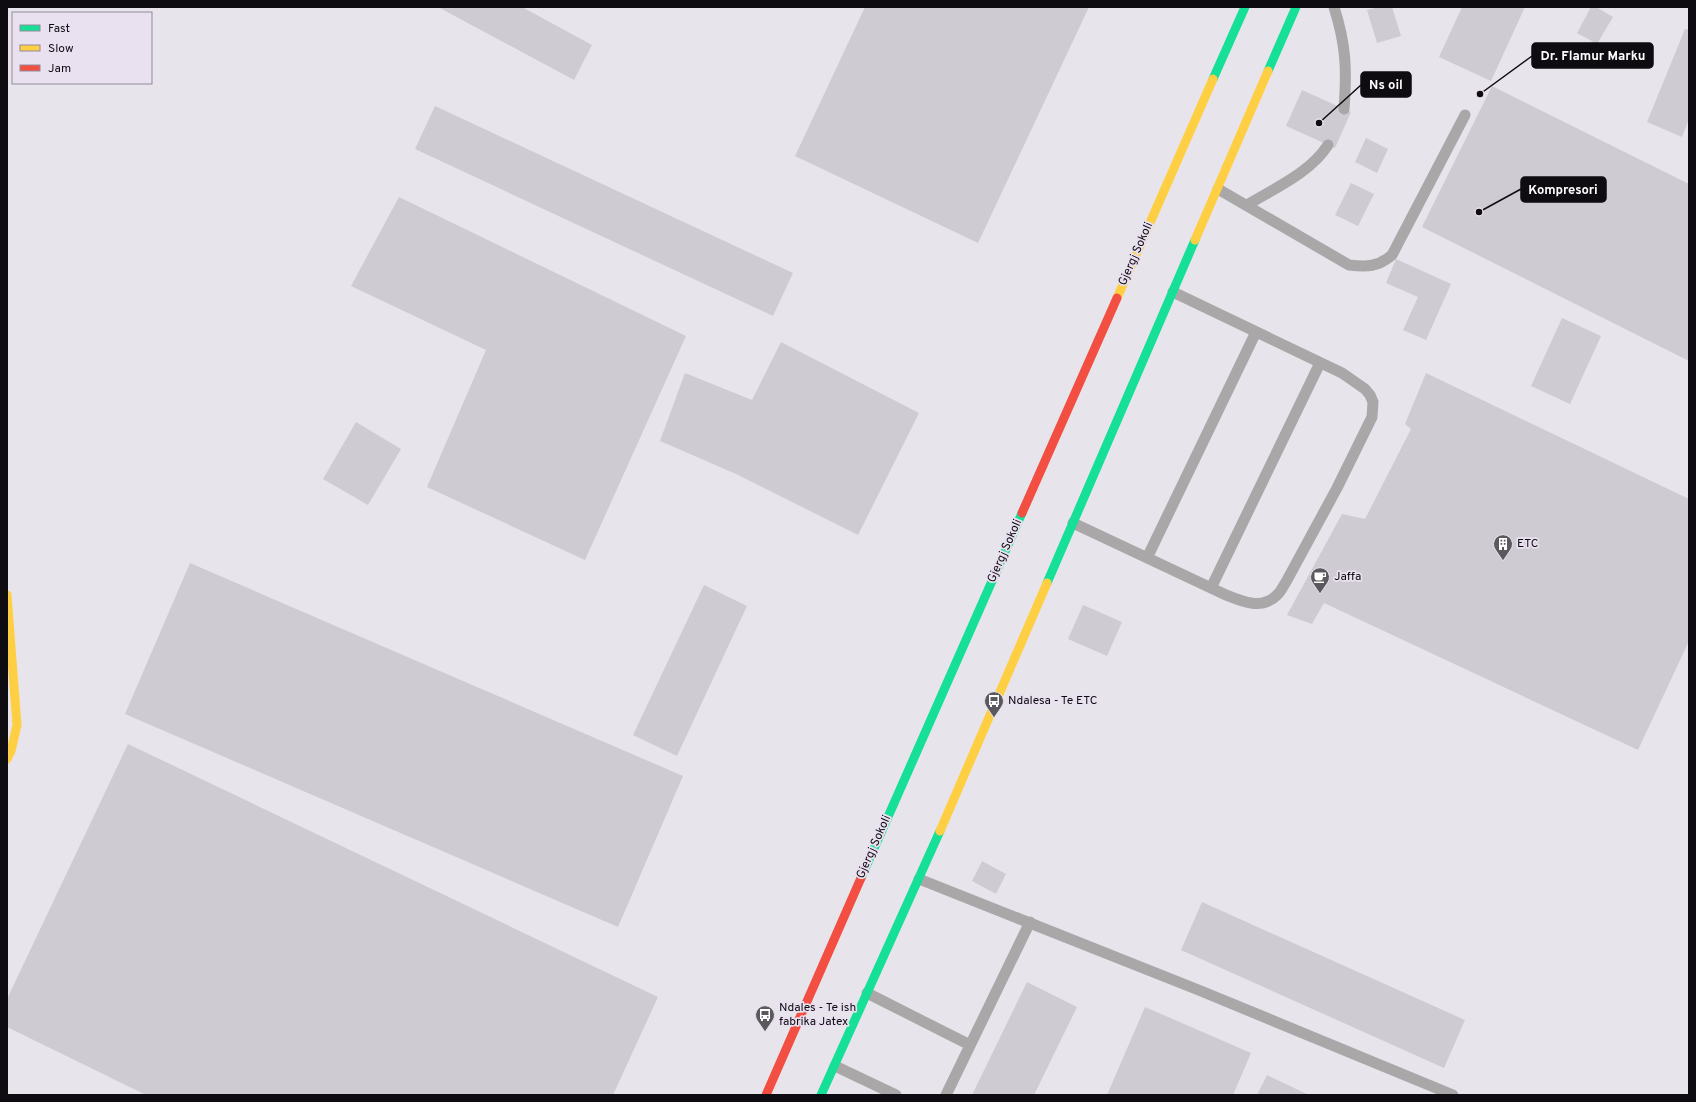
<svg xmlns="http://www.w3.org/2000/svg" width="1696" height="1102" viewBox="0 0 1696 1102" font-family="Overpass,sans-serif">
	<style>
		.building { fill: #cecbd2 }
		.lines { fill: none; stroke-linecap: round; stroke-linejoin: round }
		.lane { stroke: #aaa7a9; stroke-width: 11 }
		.fast { stroke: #16e098; stroke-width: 9 }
		.slow { stroke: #ffcf43; stroke-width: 9 }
		.jam { stroke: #f24e42; stroke-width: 9 }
		.labels { text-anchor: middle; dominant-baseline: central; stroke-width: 3.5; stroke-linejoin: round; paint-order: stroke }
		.street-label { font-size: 12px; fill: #0f0c11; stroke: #e9e0f0 }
		.poi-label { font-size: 12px; fill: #0f0c11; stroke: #e9e0f0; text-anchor: start }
		.leader { fill: none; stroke: #0f0c11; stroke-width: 1.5 }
		.callout-dot { fill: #0f0c11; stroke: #e9e0f0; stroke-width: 1.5 }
		.callout { fill: #0f0c11; stroke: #0f0c11; stroke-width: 1.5 }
		.callout-label { font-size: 13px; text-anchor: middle; font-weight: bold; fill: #fff }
	</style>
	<rect width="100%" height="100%" fill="#e8e4ec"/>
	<path class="building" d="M438 7H522L592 45 574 80Z
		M865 7H1089L978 243 795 156Z
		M1379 7H1392L1401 36 1377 43 1367 10Z
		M1462 7H1525L1491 81 1439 57Z
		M1591 7H1596L1613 17 1597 44 1577 33Z
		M1685 29 1689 30V119L1682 137 1647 122Z
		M1492 86 1689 184V361L1422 227Z
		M1302 90 1351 112 1335 148 1286 126Z
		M435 106 793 273 773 316 415 149Z
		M1366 138 1388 149 1377 173 1355 162Z
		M1351 183 1374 194 1358 226 1335 215Z
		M399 197 686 336 585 560 427 487 486 350 351 286Z
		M1396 259 1451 284 1426 340 1403 330 1418 297 1386 283Z
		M1562 318 1601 336 1570 404 1531 386Z
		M781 342 919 413 858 535 736 474 660 441 685 373 752 400Z
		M1426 373 1689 499V641L1638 750 1324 603 1312 624 1287 615 1342 514 1365 519 1411 429 1405 424Z
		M356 422 401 449 368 505 323 479Z
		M190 563 683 776 618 927 125 714Z
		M704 585 747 606 677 756 633 735Z
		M1083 605 1122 622 1107 656 1068 639Z
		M128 744 658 997 613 1095H146L7 1027V999Z
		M982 861 1006 874 996 894 972 881Z
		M1202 902 1465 1020 1444 1068 1181 950Z
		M1027 982 1077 1007 1034 1095H972Z
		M1145 1007 1251 1053 1233 1095H1107Z
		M1267 1075 1309 1095H1257Z"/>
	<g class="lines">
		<path class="lane" d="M1334 7C1346 45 1347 69 1344 109
			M1218 189 1349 265C1367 267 1378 267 1392 255L1465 115
			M1247 205C1275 188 1310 173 1328 145
			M1073 523 1226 595C1243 602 1262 610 1277 595 1281 592 1283 586 1286 582L1337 488 1372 417 1373 402 1370 395 1365 389 1342 373 1173 292
			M1147 558 1256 332
			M1211 588 1320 363
			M919 879 1201 991 1453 1095
			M867 993 970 1045
			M835 1066 896 1095
			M946 1095 1030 922"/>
		<path class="fast" d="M1268 71 1296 7
			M1213 79 1245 7
			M1047 583 1195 240
			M861 878 1022 513
			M821 1095 940 831"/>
		<path class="slow" d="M1195 240 1268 71
			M1117 298 1213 79
			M7 595 17 725 11 751 7 759
			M940 831 1047 583"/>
		<path class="jam" d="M1022 513 1117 298
			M766 1095 861 878"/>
	</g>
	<defs>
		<symbol id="building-pin" viewBox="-11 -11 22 30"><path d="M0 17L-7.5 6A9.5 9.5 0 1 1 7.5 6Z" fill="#5b585e" stroke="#e9e0f0"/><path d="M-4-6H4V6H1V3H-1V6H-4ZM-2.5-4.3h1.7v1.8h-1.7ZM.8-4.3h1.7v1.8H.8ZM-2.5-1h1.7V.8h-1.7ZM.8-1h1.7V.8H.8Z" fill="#fff"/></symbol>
		<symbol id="cafe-pin" viewBox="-11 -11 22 30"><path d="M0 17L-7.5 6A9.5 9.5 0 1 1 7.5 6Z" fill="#5b585e" stroke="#e9e0f0"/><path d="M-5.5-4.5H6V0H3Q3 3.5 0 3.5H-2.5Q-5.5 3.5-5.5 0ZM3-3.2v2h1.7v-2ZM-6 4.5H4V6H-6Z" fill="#fff"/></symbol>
		<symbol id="bus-pin" viewBox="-11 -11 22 30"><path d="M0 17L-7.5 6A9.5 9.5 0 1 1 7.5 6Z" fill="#5b585e" stroke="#e9e0f0"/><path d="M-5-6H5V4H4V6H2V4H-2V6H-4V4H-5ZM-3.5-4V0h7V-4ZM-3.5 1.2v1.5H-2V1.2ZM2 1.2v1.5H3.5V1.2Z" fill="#fff"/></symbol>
	</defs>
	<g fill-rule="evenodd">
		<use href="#building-pin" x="1492" y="533" width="22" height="30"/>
		<use href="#cafe-pin" x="1309" y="566" width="22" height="30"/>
		<use href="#bus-pin" x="983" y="690" width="22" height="30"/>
		<use href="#bus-pin" x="754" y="1004" width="22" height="30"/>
	</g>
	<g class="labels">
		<g class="street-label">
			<text transform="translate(1136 254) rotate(-66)">Gjergj Sokoli</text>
			<text transform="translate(1005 551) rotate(-66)">Gjergj Sokoli</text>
			<text transform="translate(874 847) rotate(-66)">Gjergj Sokoli</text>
		</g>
		<g class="poi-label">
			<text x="1517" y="544">ETC</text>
			<text x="1334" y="577">Jaffa</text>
			<text x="1008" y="701">Ndalesa - Te ETC</text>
			<text x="779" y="1008">Ndales - Te ish<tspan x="779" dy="14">fabrika Jatex</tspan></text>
		</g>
	</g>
	<path class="leader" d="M1480 94L1532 56M1319 123L1361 85M1479 212L1521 189"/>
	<g class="callout-dot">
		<circle cx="1480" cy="94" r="4"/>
		<circle cx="1319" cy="123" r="4"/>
		<circle cx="1479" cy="212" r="4"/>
	</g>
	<g class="callout">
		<rect x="1532" y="43" width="121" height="25" rx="4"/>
		<rect x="1361" y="72" width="50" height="25" rx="4"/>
		<rect x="1521" y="177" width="85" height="25" rx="4"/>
	</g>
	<g class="callout-label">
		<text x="1593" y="60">Dr. Flamur Marku</text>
		<text x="1386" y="89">Ns oil</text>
		<text x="1563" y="194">Kompresori</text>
	</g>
	<rect width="1696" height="1102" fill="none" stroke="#0f0c11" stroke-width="16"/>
	<rect x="12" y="12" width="140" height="72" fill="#e9e0f0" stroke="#928b97"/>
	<rect x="20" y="25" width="20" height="6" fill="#16e098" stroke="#928b97"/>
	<text x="48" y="32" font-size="12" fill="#0f0c11">Fast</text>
	<rect x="20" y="45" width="20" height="6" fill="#ffcf43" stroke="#928b97"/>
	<text x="48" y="52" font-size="12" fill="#0f0c11">Slow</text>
	<rect x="20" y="65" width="20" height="6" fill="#f24e42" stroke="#928b97"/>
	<text x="48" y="72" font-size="12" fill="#0f0c11">Jam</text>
</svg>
